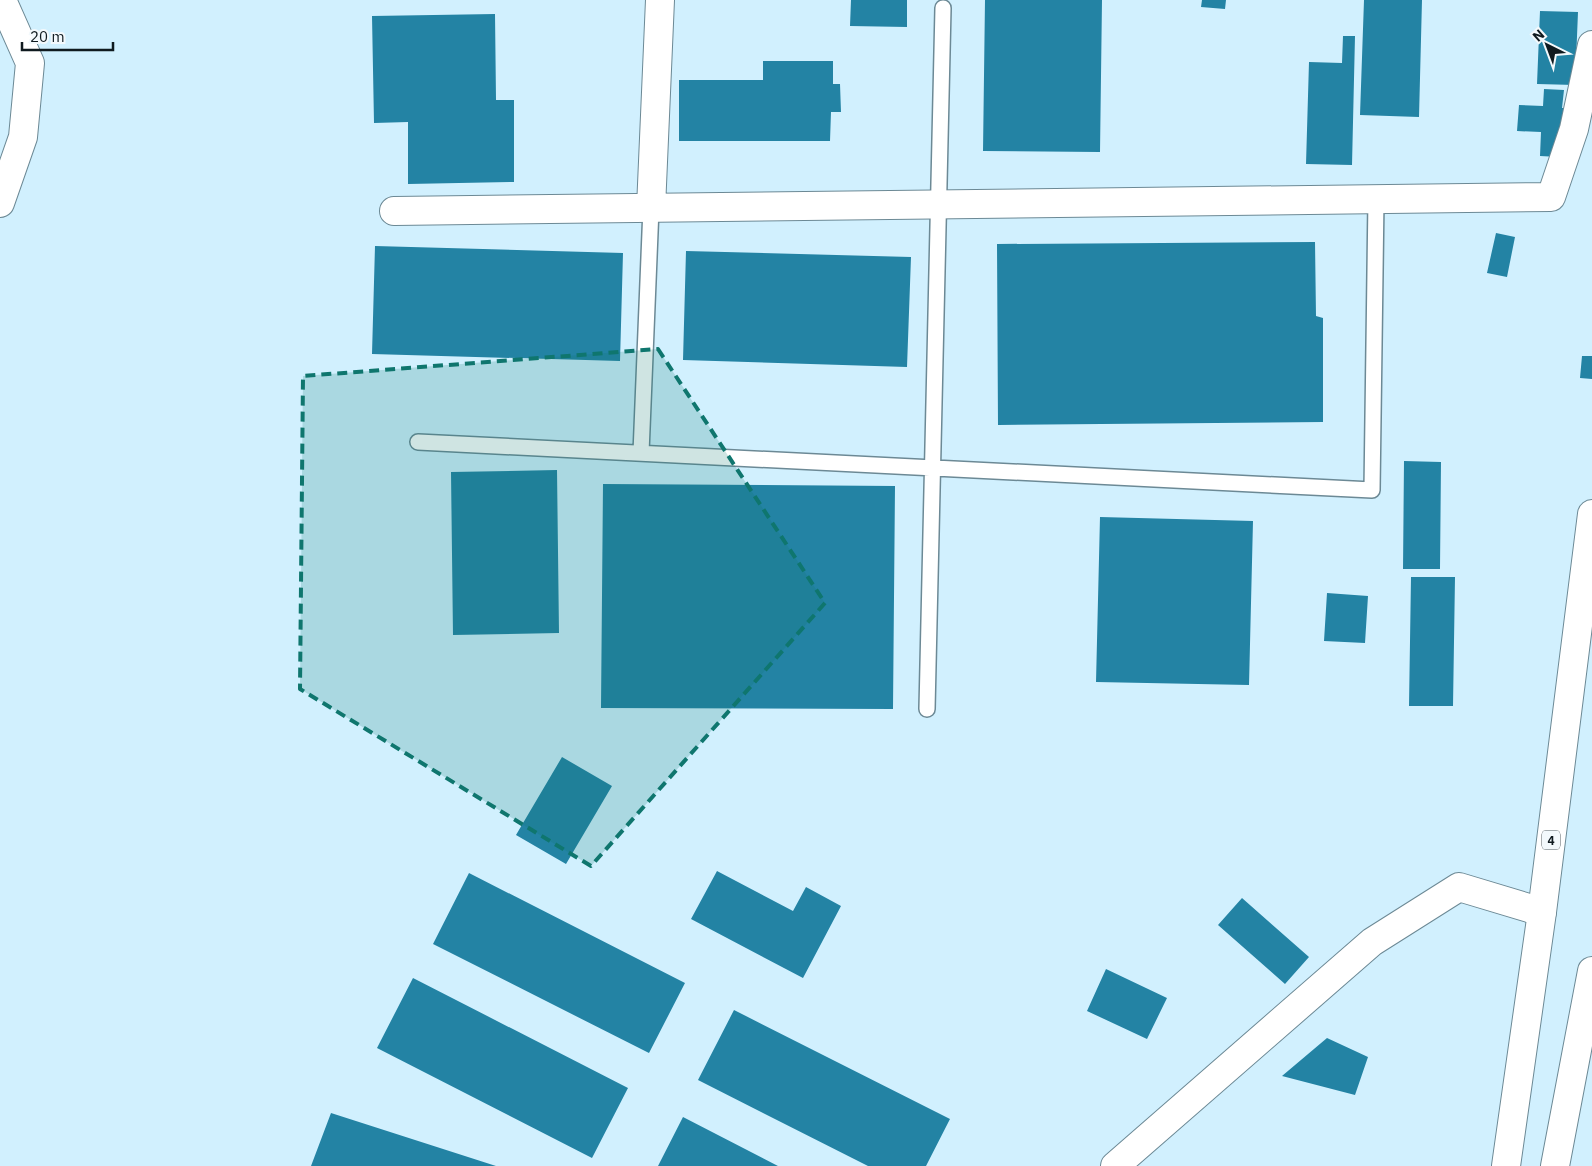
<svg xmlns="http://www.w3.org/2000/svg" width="1592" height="1166" viewBox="0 0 1592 1166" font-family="'IBM Plex Sans',sans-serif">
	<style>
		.building { fill: #2383a4 }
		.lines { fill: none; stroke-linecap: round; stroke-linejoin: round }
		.service-casing { stroke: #6c8995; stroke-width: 18 }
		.minor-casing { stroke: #6c8995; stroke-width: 30 }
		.primary-casing { stroke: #6c8995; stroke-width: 30 }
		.service { stroke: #fff; stroke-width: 15 }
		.minor { stroke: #fff; stroke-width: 28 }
		.primary { stroke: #fff; stroke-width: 28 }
		.marked { fill: #0f766e; fill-opacity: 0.2; stroke: #0f766e; stroke-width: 4; stroke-dasharray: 10 6; stroke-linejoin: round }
		.labels { text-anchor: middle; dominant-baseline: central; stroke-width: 5; stroke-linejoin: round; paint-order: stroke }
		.shield { fill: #f3f9fc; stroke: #535d61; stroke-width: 1 }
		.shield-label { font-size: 12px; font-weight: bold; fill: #0f1a1f }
	</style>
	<rect width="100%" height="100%" fill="#d1f0fe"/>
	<path class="building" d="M851 0H907V27L850 26Z
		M985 0H1102L1100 152 983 151Z
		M1202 0H1226L1225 9 1201 7Z
		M1364 0H1422L1419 117 1360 115Z
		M1540 11 1578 12 1575 85 1537 84Z
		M495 14 496 100H514V182L408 184V122L374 123 372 16Z
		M1343 36H1355L1352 165 1306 164 1309 62 1342 63Z
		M763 61H833V84H840L841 112H831L830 141H679V80H763Z
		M1544 89 1564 90 1562 108H1565L1559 157 1540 156 1541 132 1517 131 1519 105 1543 106Z
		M1496 233 1515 237 1507 277 1487 273Z
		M1315 242 1316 316 1323 318V422L998 425 997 244Z
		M375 246 623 253 620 361 372 354Z
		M686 251 911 257 907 367 683 360Z
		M1582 356H1592V379L1580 378Z
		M1404 461 1441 462 1440 569H1403Z
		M557 470 559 633 453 635 451 472Z
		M603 484 895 486 893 709 601 708Z
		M1100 517 1253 521 1249 685 1096 682Z
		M1411 577H1455L1453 706H1409Z
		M1327 593 1368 596 1365 643 1324 641Z
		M562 757 612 786 566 864 516 835Z
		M717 871 793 911 806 887 841 906 803 978 691 919Z
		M469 873 685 983 649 1053 433 944Z
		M1242 898 1309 957 1285 984 1218 925Z
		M1106 969 1167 998 1147 1039 1087 1011Z
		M413 978 628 1088 592 1158 377 1048Z
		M734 1010 950 1119 926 1166H868L698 1080Z
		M1327 1038 1368 1057 1355 1095 1282 1076Z
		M331 1113 496 1166H311Z
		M683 1117 778 1166H658Z"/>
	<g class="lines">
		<defs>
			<path id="service" d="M418 442 1372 490 1376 199
				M641 453 651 208
				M927 709 943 8"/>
			<path id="minor" d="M0 203 23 137 30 63 2 0
				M651 208 660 0
				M394 211 1551 197 1574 129 1592 45
				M1115 1166 1372 942 1459 887 1542 912"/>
			<path id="primary" d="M1506 1166 1542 912 1592 514
				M1555 1166 1592 971"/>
		</defs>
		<use href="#service" class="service-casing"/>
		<use href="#minor" class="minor-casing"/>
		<use href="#primary" class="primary-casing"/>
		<use href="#service" class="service"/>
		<use href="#minor" class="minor"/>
		<use href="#primary" class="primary"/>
	</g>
	<path class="marked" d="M658 349 825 603 591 866 300 689 303 376Z"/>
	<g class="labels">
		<rect class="shield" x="1542" y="830.5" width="18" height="19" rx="4"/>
		<g class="shield-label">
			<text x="1551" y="840">4</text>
		</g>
	</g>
	<g transform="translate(1547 45) rotate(318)" stroke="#f3f9fc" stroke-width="4" paint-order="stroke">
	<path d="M0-4L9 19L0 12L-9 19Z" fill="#0f1a1f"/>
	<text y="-8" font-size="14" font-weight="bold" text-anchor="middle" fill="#0f1a1f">N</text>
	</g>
	<path d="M22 42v8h91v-8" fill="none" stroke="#0f1a1f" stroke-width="2.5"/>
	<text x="30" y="42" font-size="15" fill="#0f1a1f" stroke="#f3f9fc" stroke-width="4" paint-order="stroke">20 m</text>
</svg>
